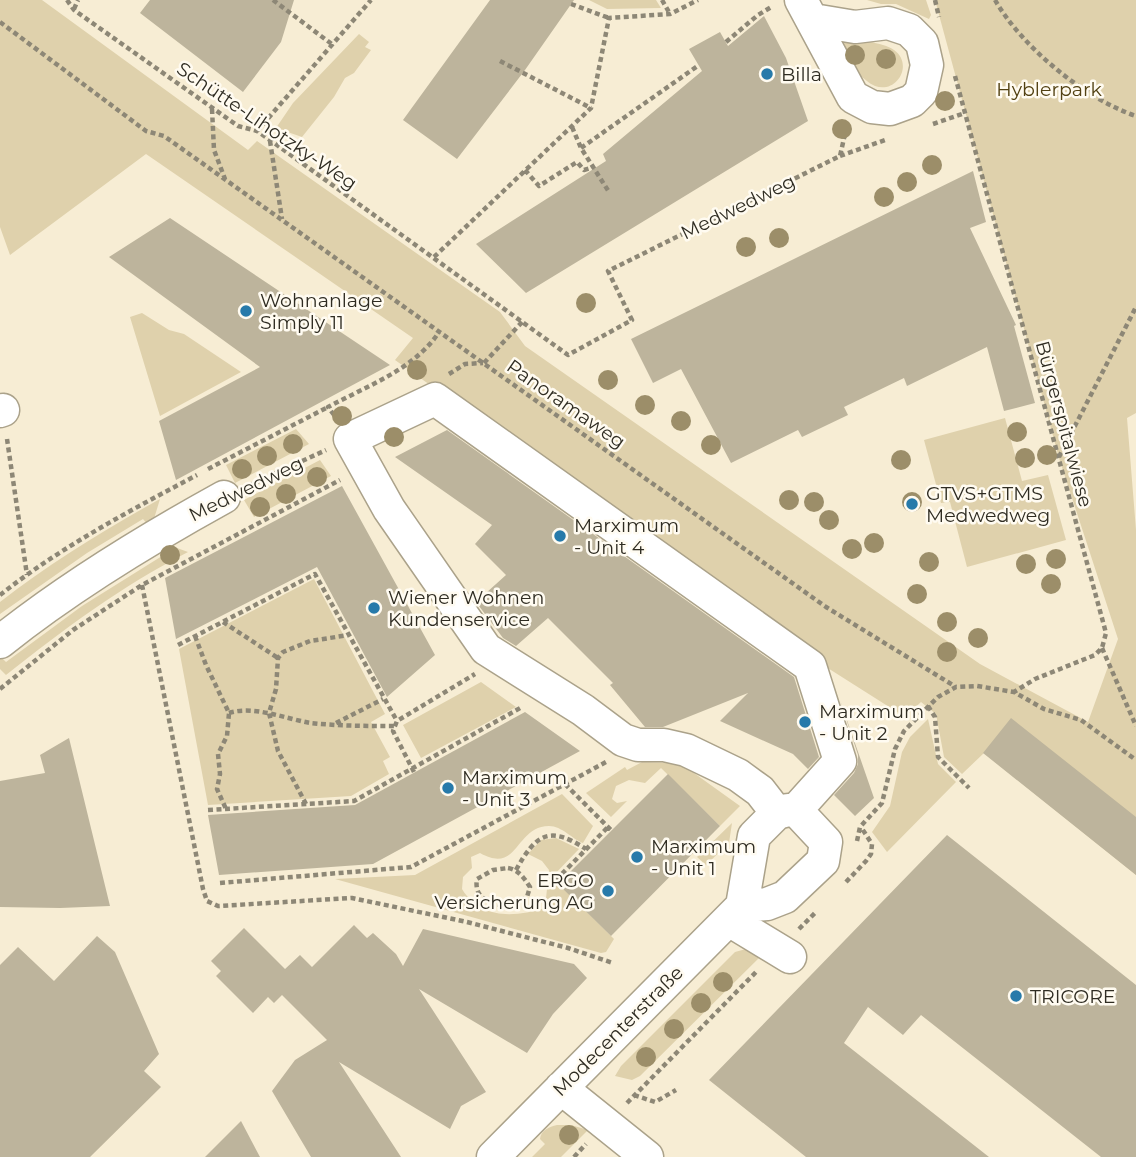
<svg xmlns="http://www.w3.org/2000/svg" width="1136" height="1157" viewBox="0 0 1136 1157" font-family="Montserrat,sans-serif">
	<style>
		.green { fill: #dfd1ac }
		.building { fill: #bdb49c }
		.lines { fill: none; stroke-linecap: round; stroke-linejoin: round }
		.minor-casing { stroke: #aba28a; stroke-width: 35 }
		.path { stroke: #8d8776; stroke-width: 4.5; stroke-dasharray: 5 3.5; stroke-linecap: butt }
		.minor { stroke: #fff; stroke-width: 32 }
		.tree { fill: #9c8e69 }
		.poi-dot { fill: #277aaa; stroke: #fffbf1; stroke-width: 2.5 }
		.labels { text-anchor: middle; dominant-baseline: central; stroke-width: 5; stroke-linejoin: round; paint-order: stroke }
		.poi-label { font-size: 19px; fill: #2f2c22; stroke: #fffbf1; text-anchor: start }
		.park-label { font-size: 19px; fill: #524112; stroke: #fffbf1 }
		.street-label { font-size: 19px; fill: #2f2c22; stroke: #fffbf1 }
	</style>
	<rect width="100%" height="100%" fill="#f7edd4"/>
	<path class="green" d="M0 0H42L248 150 257 141 500 312 525 346 980 664 1088 722 1118 639 1059 458 935 0H1136V413L1127 418 1136 530V875L984 753 962 774 944 757 936 714 921 702 905 717 823 665 395 360 413 338 146 154 10 255 0 227Z
		M589 0H656L661 8 607 9Z
		M867 0H926L931 15 929 19 896 4H881Z
		M359 34 369 42 365 47 371 50 354 73 345 78 334 97 302 137 276 128 293 103Z
		M841 37C855 40 883 42 894 50 914 64 897 94 875 86 863 81 845 59 834 49Z
		M142 313 169 330 184 334 241 372 160 416 130 317Z
		M1005 418 1022 481 1048 475 1066 540 967 567 950 502 941 503 924 440Z
		M296 429 309 444 235 483 226 465Z
		M320 460 331 476 254 517 244 500Z
		M160 499 153 522 148 525 143 519 87 553 0 614V602C50 563 104 530 160 499Z
		M166 544 188 552C122 586 64 629 6 675L0 669V656L6 662 82 606 162 556 159 547Z
		M314 579 385 714 371 722 390 757 383 761 389 774 351 796 208 805 179 649Z
		M481 682 516 707 421 758 403 725Z
		M928 719 938 764 956 782 887 852 872 832 890 806 902 752 910 737Z
		M642 762 680 763 740 806 720 826 661 768 645 783 629 780 616 786 612 799 617 803 627 801 611 817 586 793 625 767 627 770Z
		M562 794 593 826 583 843C572 839 562 826 549 826 515 826 519 875 480 853L471 857 472 868 463 877 462 889C481 920 515 917 545 908L549 870 542 861 528 854 541 840 556 838 579 849 552 877 614 939 606 952 601 953 335 879 415 875Z
		M732 823 729 843 706 865 697 857Z
		M746 949 762 955 640 1076 632 1080 615 1076 621 1066 735 952Z
		M557 1125H571L588 1130 561 1157H532L545 1144 540 1139C541 1130 549 1127 557 1125Z"/>
	<path class="building" d="M150 0H294L281 42 243 92 140 13Z
		M490 0H574L525 70 457 159 403 120Z
		M764 16 786 58 808 121 526 293 476 244 606 161 603 154 702 71 689 49 720 32 728 46Z
		M973 171 986 222 970 228 1016 325 1014 326 1035 403 1004 411 987 347 907 386 904 378 844 407 848 415 802 437 798 430 731 463 681 369 653 383 631 339Z
		M170 218 390 365 176 480 159 421 260 367 109 257Z
		M447 430 794 677 819 757 808 769 793 754 720 721 748 693 663 727H645L610 685 613 683 548 618 516 646 503 638 476 602 506 575 475 544 492 525 395 457Z
		M342 486 435 655 387 697 317 567 176 639 165 578Z
		M840 700 874 798 855 816 834 795 854 773 858 764V755Z
		M525 712 580 751 373 864 219 875 208 815 355 805Z
		M1011 718 1136 817V875L983 753Z
		M69 738 110 906 60 908 0 907V781L45 773 40 755Z
		M668 774 720 826 611 936 558 884Z
		M947 835 1136 985V1157H1101L921 1015 903 1035 868 1007 844 1043 989 1157H806L709 1080Z
		M354 925 367 938 373 933 396 954 403 966 423 929 574 964 587 978 553 1014 527 1053 419 989 486 1092 461 1106 450 1129 339 1062 401 1157H311L272 1091 295 1060 327 1040 282 995 274 1003 268 997 253 1013 216 976 221 971 211 961 244 928 285 969 300 955 312 967Z
		M97 936 115 952 159 1054 144 1071 161 1087 90 1157H0V965L18 947 54 981Z
		M241 1121 260 1157H205Z"/>
	<g class="lines">
		<defs>
			<path id="minor" d="M801 0 853 97 872 107 890 109 912 101 921 92 927 65 922 43 909 30 888 23 855 27 813 20
				M0 411 3 410
				M0 642C70 586 146 540 224 497
				M777 813 760 791 738 775 686 750 664 745H638L623 740 583 710 486 649 389 509 350 439 435 399 810 666 840 761 796 810
				M729 920 790 957
				M561 1088 647 1157
				M493 1157 742 906 754 836 777 813 788 810H796L826 842 823 861 785 897 767 904 742 906"/>
		</defs>
		<use href="#minor" class="minor-casing"/>
		<path class="path" d="M67 0 74 10 238 126 257 131 270 140 568 355 632 320 608 271 840 156 847 125
			M273 0 333 45
			M662 0 670 14
			M935 0 939 17
			M995 0C1022 47 1085 99 1136 116
			M571 4 609 18
			M74 9 78 0
			M0 22 146 131 164 136 826 607 956 687
			M726 42 758 15 773 6
			M500 61 591 108
			M955 76 1106 633 1102 648 1095 655 1035 679 1014 692
			M212 109 214 150 225 179
			M933 124 965 113
			M572 127 581 148 609 192
			M257 131 371 0
			M270 141 282 219
			M581 148 699 65
			M840 156 888 139
			M525 170 539 186 577 162 584 170 594 167
			M434 257 591 108 609 18 670 14 698 0
			M484 363 523 321
			M449 374 465 364 483 363
			M334 415 328 407C367 386 415 369 439 332
			M7 439 27 575
			M1059 457 1136 307
			M208 469 328 407
			M248 486 326 450
			M142 585 203 889 207 901 218 906 352 898 467 922 568 948 613 963
			M0 595C61 547 129 511 197 475
			M223 622 278 658
			M195 636 206 665 229 713 227 736 218 754 220 774 217 789 226 809
			M178 645 315 574 397 721
			M1102 648 1136 726
			M0 689 73 630 142 585 340 480
			M928 706 935 717 938 757 969 788
			M229 713C254 705 286 719 311 723 338 726 366 726 394 726
			M336 723 383 699
			M414 772 393 731 397 721 475 674
			M565 784 611 830
			M306 804 278 751 269 713 276 689 278 658 283 652 310 641 349 635
			M208 810 354 801 522 707
			M857 841 860 827 882 803 895 749 904 731 938 697 956 687 977 686 1014 692 1044 709 1081 720 1136 760
			M508 868C519 870 524 878 530 887L527 897 513 907C495 905 473 901 477 879L493 870Z
			M516 870C536 834 549 825 586 849
			M556 880 608 827
			M846 882 866 861 871 854 872 844 861 827
			M220 883 411 867 606 762
			M799 929 815 913
			M634 1095 655 1102 676 1090
			M627 1103 758 970
			M574 1157 586 1144"/>
		<use href="#minor" class="minor"/>
	</g>
	<g class="tree">
		<circle cx="855" cy="55" r="10"/>
		<circle cx="886" cy="59" r="10"/>
		<circle cx="945" cy="101" r="10"/>
		<circle cx="842" cy="129" r="10"/>
		<circle cx="932" cy="165" r="10"/>
		<circle cx="907" cy="182" r="10"/>
		<circle cx="884" cy="197" r="10"/>
		<circle cx="779" cy="238" r="10"/>
		<circle cx="746" cy="247" r="10"/>
		<circle cx="586" cy="303" r="10"/>
		<circle cx="417" cy="370" r="10"/>
		<circle cx="608" cy="380" r="10"/>
		<circle cx="645" cy="405" r="10"/>
		<circle cx="342" cy="416" r="10"/>
		<circle cx="681" cy="421" r="10"/>
		<circle cx="1017" cy="432" r="10"/>
		<circle cx="394" cy="437" r="10"/>
		<circle cx="293" cy="444" r="10"/>
		<circle cx="711" cy="445" r="10"/>
		<circle cx="1047" cy="455" r="10"/>
		<circle cx="267" cy="456" r="10"/>
		<circle cx="1025" cy="458" r="10"/>
		<circle cx="901" cy="460" r="10"/>
		<circle cx="242" cy="469" r="10"/>
		<circle cx="317" cy="477" r="10"/>
		<circle cx="286" cy="494" r="10"/>
		<circle cx="789" cy="500" r="10"/>
		<circle cx="814" cy="502" r="10"/>
		<circle cx="912" cy="502" r="10"/>
		<circle cx="260" cy="507" r="10"/>
		<circle cx="829" cy="520" r="10"/>
		<circle cx="874" cy="543" r="10"/>
		<circle cx="852" cy="549" r="10"/>
		<circle cx="170" cy="555" r="10"/>
		<circle cx="1056" cy="559" r="10"/>
		<circle cx="929" cy="562" r="10"/>
		<circle cx="1026" cy="564" r="10"/>
		<circle cx="1051" cy="584" r="10"/>
		<circle cx="917" cy="594" r="10"/>
		<circle cx="947" cy="622" r="10"/>
		<circle cx="978" cy="638" r="10"/>
		<circle cx="947" cy="652" r="10"/>
		<circle cx="723" cy="982" r="10"/>
		<circle cx="701" cy="1003" r="10"/>
		<circle cx="674" cy="1029" r="10"/>
		<circle cx="646" cy="1057" r="10"/>
		<circle cx="569" cy="1135" r="10"/>
	</g>
	<g class="poi-dot">
		<circle cx="767" cy="74" r="7"/>
		<circle cx="246" cy="311" r="7"/>
		<circle cx="912" cy="504" r="7"/>
		<circle cx="560" cy="536" r="7"/>
		<circle cx="374" cy="608" r="7"/>
		<circle cx="805" cy="722" r="7"/>
		<circle cx="448" cy="788" r="7"/>
		<circle cx="637" cy="857" r="7"/>
		<circle cx="608" cy="891" r="7"/>
		<circle cx="1016" cy="996" r="7"/>
	</g>
	<g class="labels">
		<g class="poi-label">
			<text x="781" y="74">Billa</text>
			<text x="260" y="300">Wohnanlage<tspan x="260" dy="22">Simply 11</tspan></text>
			<text x="926" y="493">GTVS+GTMS<tspan x="926" dy="22">Medwedweg</tspan></text>
			<text x="574" y="525">Marximum<tspan x="574" dy="22">- Unit 4</tspan></text>
			<text x="388" y="597">Wiener Wohnen<tspan x="388" dy="22">Kundenservice</tspan></text>
			<text x="819" y="711">Marximum<tspan x="819" dy="22">- Unit 2</tspan></text>
			<text x="462" y="777">Marximum<tspan x="462" dy="22">- Unit 3</tspan></text>
			<text x="651" y="846">Marximum<tspan x="651" dy="22">- Unit 1</tspan></text>
			<text x="594" y="880" text-anchor="end">ERGO<tspan x="594" dy="22">Versicherung AG</tspan></text>
			<text x="1030" y="996">TRICORE</text>
		</g>
		<g class="park-label">
			<text x="1049" y="89">Hyblerpark</text>
		</g>
		<g class="street-label">
			<text transform="translate(267 126) rotate(34)">Schütte-Lihotzky-Weg</text>
			<text transform="translate(738 207) rotate(-26)">Medwedweg</text>
			<text transform="translate(566 404) rotate(35)">Panoramaweg</text>
			<text transform="translate(1064 424) rotate(75)">Bürgerspitalwiese</text>
			<text transform="translate(246 489) rotate(-26)">Medwedweg</text>
			<text transform="translate(618 1031) rotate(-45)">Modecenterstraße</text>
		</g>
	</g>
</svg>
